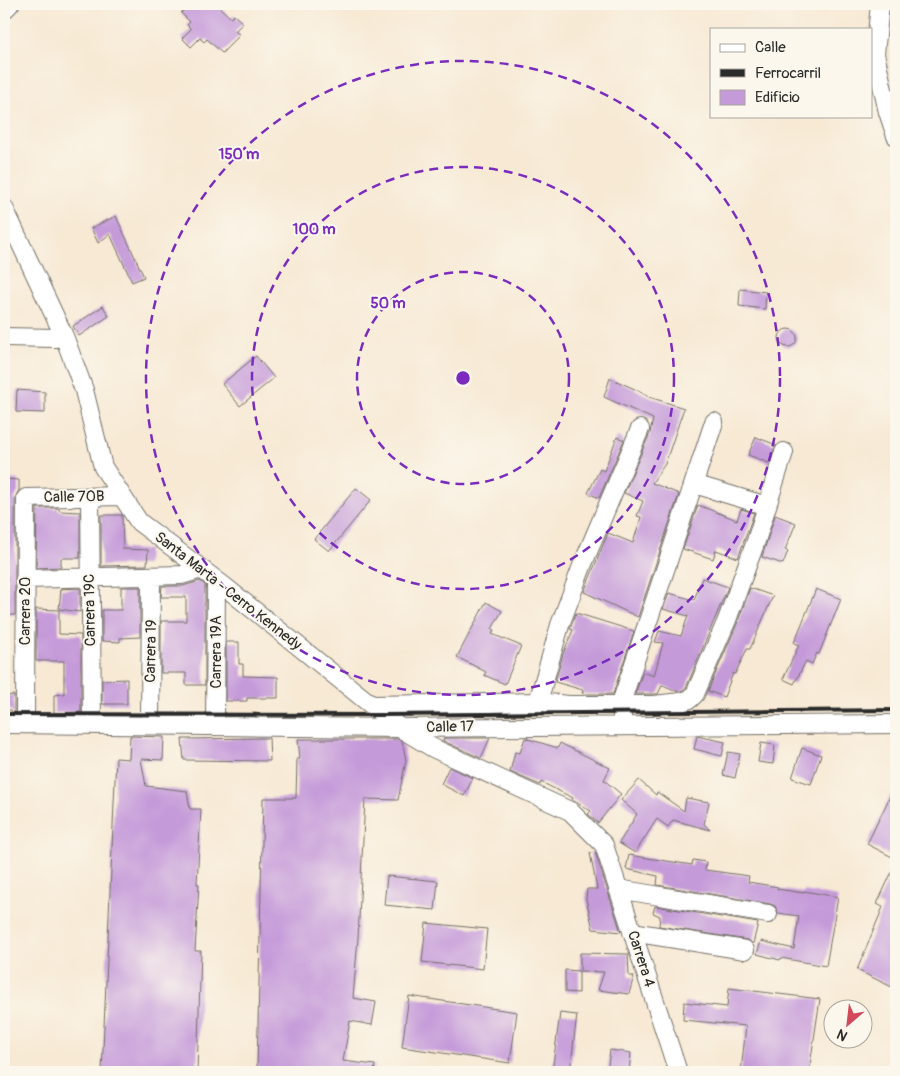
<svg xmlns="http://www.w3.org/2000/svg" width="900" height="1076" viewBox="0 0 900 1076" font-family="Pangolin,sans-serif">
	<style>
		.building { fill: #c49ad9 }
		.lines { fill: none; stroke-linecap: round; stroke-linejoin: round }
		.minor-casing { stroke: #726e66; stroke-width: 20 }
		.minor { stroke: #fff; stroke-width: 18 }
		.rail { stroke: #2b2b2b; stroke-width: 4 }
		.ring { fill: none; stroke: #7b2cbf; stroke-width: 2.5; stroke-dasharray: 9 6 }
		.labels { text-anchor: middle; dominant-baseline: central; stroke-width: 4; stroke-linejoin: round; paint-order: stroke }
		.street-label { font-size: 15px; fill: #2b2b2b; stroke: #fbf7ec }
		.centre { fill: #7b2cbf; stroke: #fbf7ec; stroke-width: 2.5 }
		.ring-label { font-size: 15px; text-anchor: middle; font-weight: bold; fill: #7b2cbf; stroke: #fbf7ec; stroke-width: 4; stroke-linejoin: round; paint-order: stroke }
	</style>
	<rect width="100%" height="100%" fill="#fbf7ec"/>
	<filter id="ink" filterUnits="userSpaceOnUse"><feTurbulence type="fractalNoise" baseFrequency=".02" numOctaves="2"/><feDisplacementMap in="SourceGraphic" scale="10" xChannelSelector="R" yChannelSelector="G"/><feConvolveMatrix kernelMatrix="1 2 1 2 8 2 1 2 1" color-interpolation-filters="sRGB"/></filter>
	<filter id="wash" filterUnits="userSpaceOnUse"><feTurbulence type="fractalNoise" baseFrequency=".0096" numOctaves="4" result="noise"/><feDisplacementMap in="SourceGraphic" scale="20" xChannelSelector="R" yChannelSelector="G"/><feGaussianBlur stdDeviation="1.12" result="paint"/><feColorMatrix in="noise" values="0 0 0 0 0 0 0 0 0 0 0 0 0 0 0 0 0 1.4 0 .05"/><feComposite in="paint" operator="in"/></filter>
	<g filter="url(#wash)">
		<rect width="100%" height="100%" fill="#f7e9d4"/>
		<g id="blocks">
			<path class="building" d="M191 4H216L231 18 234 15 243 23 235 31 240 35 222 53 207 39 204 42 200 38 191 47 182 38 191 29 187 25 190 22 181 13Z
				M116 216 144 277 132 282 110 234 98 243 91 228Z
				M740 289 766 292 765 309 739 306Z
				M103 306 109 316 79 336 73 326Z
				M779 338a9 9 0 1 1 18 0a9 9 0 1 1-18 0Z
				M256 356 274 378 240 406 222 384Z
				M610 378 637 390 649 397 684 408 665 464 652 483 679 494 638 617 584 592 608 533 633 543 641 517 637 516 643 501 624 493 650 433 653 419 604 397Z
				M17 390 45 392V413L16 412Z
				M617 437 624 440 599 498 588 493 600 469 604 471Z
				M756 437 776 445 769 463 748 455Z
				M4 479 19 480V490L15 498V615H9L7 576H4Z
				M356 488 371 500 329 551 314 539Z
				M698 505 737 520 741 509 754 513 738 558 716 550 713 559 683 549Z
				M37 508H58L60 511 80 512V558H61V567L36 568Z
				M101 515H122L123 549 148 550 147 565 101 566Z
				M775 515 796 523 785 550 788 551 783 564 762 557Z
				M702 578 728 587 686 688 679 692 662 685 658 694H635L643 672 654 676 663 643 655 642 659 631 681 636 688 616 663 609 669 593 694 600Z
				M200 581 205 585V685H186V673H161V621H186V597H161L162 586H183Z
				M121 587H140V637L120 638V642L102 641V610H121Z
				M80 588V612L59 609 61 589Z
				M750 588 773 596 750 649H747L735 674 733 673 724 697 708 691 737 624Z
				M816 589 841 599 819 654 817 653 812 664 806 661 794 684 783 679 799 645 794 643Z
				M486 602 502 611 492 629 494 630 492 634 521 646 505 684 484 675 486 672 457 657Z
				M36 609 59 610V634L81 635V712L54 713V695L64 694V661H36Z
				M576 613 634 631 613 694H587L582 693 583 690 555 682 563 654 573 630 570 629Z
				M226 642H239V664H243V676L278 677V698H247V701H226Z
				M127 679V704H102V680Z
				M14 695V713H12L11 710H4V696Z
				M130 736 164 737 163 760 141 759 146 786 187 791 190 809H201L197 884H199L195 951H201L197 1072H102L116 758 129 759Z
				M697 736 725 742 722 756 694 749Z
				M269 738 270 761 184 760 182 739Z
				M444 738H490L481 758 443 741Z
				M525 738 558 748 560 743 610 768 604 780 621 794 598 823 588 814 591 811 572 800 573 798 541 782 540 785 510 772 515 752 520 753Z
				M298 739H398L402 741 406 760 398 800 365 799 358 938 353 998 376 1002 372 1025 350 1021 343 1061 375 1065 374 1072H257L263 798H296L297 759H300Z
				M761 743 775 745 773 764 758 762Z
				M802 748 821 755 811 784 792 778Z
				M728 752 740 754 735 778 723 775Z
				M449 767 473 778 464 796 441 784Z
				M639 780 656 795 657 792 684 811 686 798 709 802 704 824 710 830 673 820 668 827 657 819 635 853 619 843 637 814 621 800Z
				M896 784V859L867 844Z
				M595 852 621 932 593 929 586 899 587 889H597L590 853Z
				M629 855 692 865 693 860 706 862 705 870 749 876 748 882 778 887 777 889 804 893V891L838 897 826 966 781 958 780 960 757 954 761 941 794 949 799 916 778 913 775 906 770 904 657 885 658 876 626 869Z
				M896 863V989L857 970 883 907 877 904Z
				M387 876 438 881 435 910 384 905Z
				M655 906 758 923 753 944 747 940 659 926 660 916 653 913Z
				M426 923 487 929 483 969 422 962Z
				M580 953 628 954 629 976H634L629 994 598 990 604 972 580 971Z
				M565 970 579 971V993L565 992Z
				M729 988 820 999 809 1072H741L746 1026 683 1020 684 1002 727 1007Z
				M409 996 517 1012 510 1063 402 1047Z
				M560 1013 577 1015 570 1072H552Z
				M610 1050 631 1053 629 1072H607Z"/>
		</g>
	</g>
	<g filter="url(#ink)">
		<use href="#blocks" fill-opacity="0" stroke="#726e66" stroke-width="1"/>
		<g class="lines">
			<defs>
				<path id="minor" d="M880 4 875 54 888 112 896 136
					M4 10 10 4
					M4 208 64 336 84 390 103 467 139 522 224 586 400 728 433 748 570 811 604 845 678 1072
					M4 337 55 338 64 336
					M640 429 582 566 560 625 538 702 569 705H654L681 702 690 699 695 694 727 620 756 541 784 452
					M694 484 767 506
					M90 497 92 724
					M25 579 182 575 202 569
					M372 705 538 702
					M622 717V700L714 422
					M4 724 400 728 896 724
					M25 724 26 498 122 496
					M150 724 151 577
					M215 725 216 580
					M618 889 768 914
					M632 932 745 950"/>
			</defs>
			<use href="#minor" class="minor-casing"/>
			<use href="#minor" class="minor"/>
			<path class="rail" d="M4 714 383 715 896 710"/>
		</g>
	</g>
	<g class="ring">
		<circle cx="463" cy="378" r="106"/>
		<circle cx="463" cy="378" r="211"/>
		<circle cx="463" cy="378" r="317"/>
	</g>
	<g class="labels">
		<g class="street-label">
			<text transform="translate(74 497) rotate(-1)">Calle 70B</text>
			<text transform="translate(228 591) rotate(38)">Santa Marta - Cerro Kennedy</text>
			<text transform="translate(90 610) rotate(-91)">Carrera 19C</text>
			<text transform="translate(25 611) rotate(-90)">Carrera 20</text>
			<text transform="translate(151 651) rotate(-89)">Carrera 19</text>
			<text transform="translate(216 652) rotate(-90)">Carrera 19A</text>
			<text transform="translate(450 727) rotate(-1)">Calle 17</text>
			<text transform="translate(641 959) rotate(72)">Carrera 4</text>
		</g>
	</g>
	<circle cx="463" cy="378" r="8" class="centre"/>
	<g class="ring-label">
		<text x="239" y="159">150 m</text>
		<text x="314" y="234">100 m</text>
		<text x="388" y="308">50 m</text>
	</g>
	<rect width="900" height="1076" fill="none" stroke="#fbf7ec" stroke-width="20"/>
	<rect x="710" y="28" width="162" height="90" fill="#fbf7ec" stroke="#a8a59f"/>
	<rect x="720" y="44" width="25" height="8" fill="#ffffff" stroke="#a8a59f"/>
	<text x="755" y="52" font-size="15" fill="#2b2b2b">Calle</text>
	<rect x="720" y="69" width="25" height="8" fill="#2b2b2b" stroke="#a8a59f"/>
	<text x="755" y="78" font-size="15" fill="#2b2b2b">Ferrocarril</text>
	<rect x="720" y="90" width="25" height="15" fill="#c49ad9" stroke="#a8a59f"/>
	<text x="755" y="102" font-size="15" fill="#2b2b2b">Edificio</text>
	<g transform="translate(848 1024) rotate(208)"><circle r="24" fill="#fbf7ec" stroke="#a8a59f"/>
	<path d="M0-4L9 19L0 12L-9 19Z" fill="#d1495b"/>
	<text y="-8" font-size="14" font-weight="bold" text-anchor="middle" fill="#2b2b2b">N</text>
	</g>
</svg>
